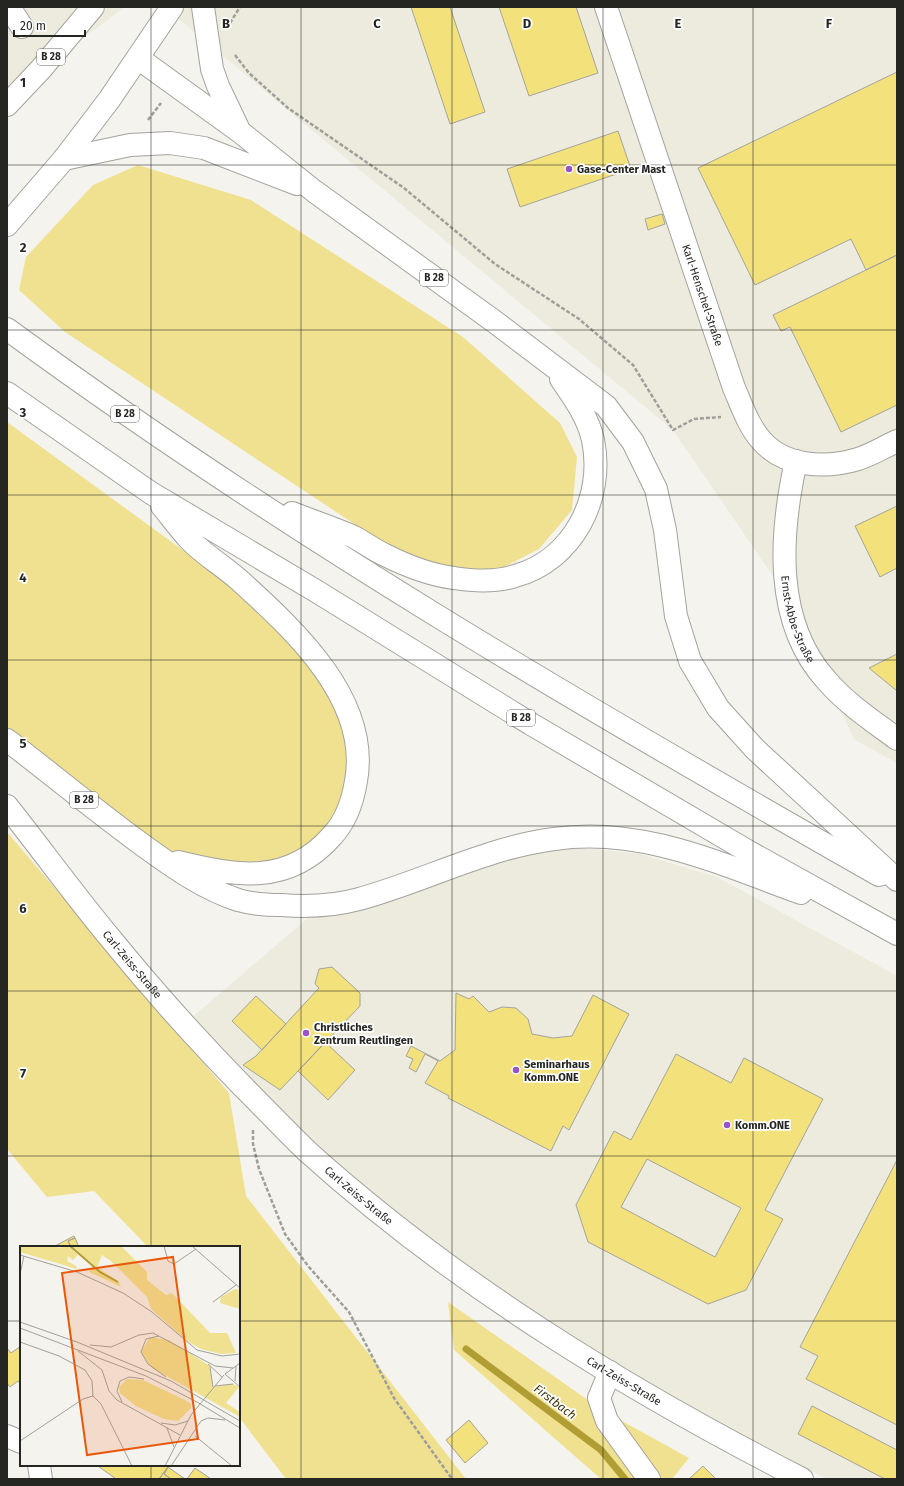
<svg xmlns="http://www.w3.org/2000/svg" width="904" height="1486" viewBox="0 0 904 1486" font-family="'Fira Sans',sans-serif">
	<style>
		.built { fill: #edebdd }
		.green { fill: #f0e190 }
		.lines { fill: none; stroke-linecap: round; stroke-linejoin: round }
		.stream { stroke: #b09e34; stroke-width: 7 }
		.building { fill: #f3e17b; stroke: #a4a39d; fill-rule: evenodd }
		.minor-casing { stroke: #a3a29c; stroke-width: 24 }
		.major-casing { stroke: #a3a29c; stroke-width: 24 }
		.highway-casing { stroke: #a3a29c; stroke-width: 24 }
		.path { stroke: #9f9f9a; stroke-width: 2.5; stroke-dasharray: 4 2; stroke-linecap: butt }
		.minor { stroke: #fff; stroke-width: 22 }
		.major { stroke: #fff; stroke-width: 22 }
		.highway { stroke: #fff; stroke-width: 22 }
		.grid { fill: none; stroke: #252522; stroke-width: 1; stroke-opacity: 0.55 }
		.poi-dot { fill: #9853c7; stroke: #fff; stroke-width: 1.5 }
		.labels { text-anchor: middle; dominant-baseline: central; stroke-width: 3.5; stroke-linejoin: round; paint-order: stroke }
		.shield { fill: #fff; stroke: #666664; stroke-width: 1 }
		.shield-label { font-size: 10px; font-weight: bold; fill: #252522 }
		.poi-label { font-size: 11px; font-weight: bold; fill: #252522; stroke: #fff; text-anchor: start }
		.street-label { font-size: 11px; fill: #252522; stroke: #fff }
		.water-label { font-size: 12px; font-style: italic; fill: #3f370b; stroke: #fff }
		.inset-river { fill: none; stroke: #b09e34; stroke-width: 2 }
		.inset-road { fill: none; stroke: #a1a19c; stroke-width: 1 }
		.view { fill: #e8590c; fill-opacity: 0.15; stroke: #e8590c; stroke-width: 2 }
		.inset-edge { fill: none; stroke: #252522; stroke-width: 2 }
		.grid-label { font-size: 13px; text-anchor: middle; font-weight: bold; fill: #252522; stroke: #fff; stroke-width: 3.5; stroke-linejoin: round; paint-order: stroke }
	</style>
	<rect width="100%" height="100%" fill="#f4f3ed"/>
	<path class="built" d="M7 7H125L41 69 7 105Z
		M164 7H897V763L855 740 777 582 673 430Z
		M555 849H593L640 854 717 877 897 976V1479H827L686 1409 496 1290 313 1146 189 1020 308 918 359 911 516 857Z"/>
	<path class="green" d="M138 165 251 200 463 337 560 423 577 457 572 510 539 549 504 567 470 572 440 569 377 539 65 332 19 290 26 257 93 185Z
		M7 422 287 626 352 720 350 806 290 866 162 859 7 740Z
		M7 832 229 1093 246 1196 466 1479H286L239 1417V1247H148L94 1191 47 1197 7 1149Z
		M448 1302 602 1410 689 1458 672 1479H601L454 1350Z"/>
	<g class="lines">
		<path class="stream" d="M466 1349 601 1450 625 1479"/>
	</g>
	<path class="building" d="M411 7H450L485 112 450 124Z
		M499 7H576L598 73 529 96Z
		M897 72V255L866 270 851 239 755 285 698 168Z
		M618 131 631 169 520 207 507 169Z
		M662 214 665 224 648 230 645 219Z
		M897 255V405L841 432 790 327 781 331 773 315Z
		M897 506V568L880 577 855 526Z
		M897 654V691L869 668Z
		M332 967 360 993V1006L280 1090 243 1065 256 1056 319 988 315 984 319 969Z
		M456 993 469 999 473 996 489 1012 502 1007 516 1008 528 1019 532 1034 553 1038 572 1036 593 995 629 1014 569 1130 563 1126 551 1151 448 1098 449 1096 425 1083 438 1061 425 1054 416 1072 409 1068 413 1059 406 1056 411 1046 440 1061 455 1050Z
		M256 996 286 1024 262 1050 232 1021Z
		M325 1042 355 1070 328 1100 298 1071Z
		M676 1054 731 1083 744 1058 823 1099 765 1210 783 1219 746 1290 708 1304 588 1242 576 1205 614 1131 631 1140ZM647 1159 741 1208 715 1257 621 1207Z
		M897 1160V1425L806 1379 818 1356 800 1347Z
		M74 1236 75 1238 68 1241 71 1247H53Z
		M75 1238 79 1247H71L68 1241Z
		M21 1346V1385L18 1381 10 1387 7 1383V1348L11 1353Z
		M812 1406 897 1450V1479H885L798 1434Z
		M469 1420 488 1443 465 1463 446 1440Z
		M99 1465H166L168 1467 159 1479H116L98 1466Z
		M703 1466 716 1479H689Z
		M168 1467 164 1474 171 1479H159Z
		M168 1467 185 1479H171L164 1474Z
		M195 1468 211 1479H187Z"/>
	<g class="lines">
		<defs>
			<g id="minor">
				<path d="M9 7 22 27"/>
				<path id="s1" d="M606 7 734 388C742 406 748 425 761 440 784 467 826 469 858 459 871 455 884 447 897 441"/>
				<path id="s2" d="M796 461C780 534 773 622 827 681 847 704 873 721 897 739"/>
				<path id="s3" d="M7 806C42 850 75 896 111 939 159 998 210 1054 264 1108 279 1123 293 1138 309 1153 456 1285 626 1389 802 1479"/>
				<path d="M610 1372 599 1398 607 1421 649 1479"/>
				<path d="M7 1436 21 1442"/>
				<path d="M39 1465 41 1479"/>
			</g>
			<path id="major" d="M7 225 64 159 109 100 172 7"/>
			<path id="highway" d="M203 7 212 69 218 86 238 128
				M138 58 239 131 314 191 495 322 606 406 633 442 656 489 665 530 676 616 690 661 718 708 755 749 897 880
				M7 105 41 69 93 7
				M64 159 130 145 170 143 204 148 297 184
				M7 329C284 532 580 705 879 875
				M7 393 151 493 316 591 531 724 751 853 897 934
				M162 506C171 517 179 528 189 539 203 554 222 565 238 579 293 629 371 699 356 781 353 800 346 821 332 836 288 886 236 876 178 862
				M292 513C312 521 334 528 354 537 365 543 374 550 385 555 407 566 430 575 454 578 473 581 497 582 515 576 573 560 605 498 593 440 588 417 574 398 561 379
				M7 740C53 775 97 812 144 846 173 867 204 889 238 900 252 904 267 905 281 905 307 907 334 906 359 899 425 881 485 848 554 839 640 826 721 864 801 893"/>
		</defs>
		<use href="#minor" class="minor-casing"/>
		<use href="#major" class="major-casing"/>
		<use href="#highway" class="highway-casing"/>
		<path class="path" d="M230 23 240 7
			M235 55 249 73 288 108 404 188 495 264 579 319 633 365 673 430 694 419 721 417
			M148 120 161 103
			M253 1130V1144L259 1169 285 1234 308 1266 349 1312 394 1398 452 1479"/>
		<use href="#minor" class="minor"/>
		<use href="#major" class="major"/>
		<use href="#highway" class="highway"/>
	</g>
	<path class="grid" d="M151 7V1247M301 7V1479M452 7V1479M603 7V1479M753 7V1479M7 165H897M7 330H897M7 495H897M7 660H897M7 826H897M7 991H897M7 1156H897M7 1321H21M239 1321H897M151 1465V1479"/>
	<g class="poi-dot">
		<circle cx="569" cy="169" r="4"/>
		<circle cx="306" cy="1033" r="4"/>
		<circle cx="516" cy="1070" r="4"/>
		<circle cx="727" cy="1125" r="4"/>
	</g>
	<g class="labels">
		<g class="shield">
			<rect x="37" y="49" width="28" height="16" rx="3"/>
			<rect x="420" y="270" width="28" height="16" rx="3"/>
			<rect x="111" y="406" width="28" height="16" rx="3"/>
			<rect x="507" y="710" width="28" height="16" rx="3"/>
			<rect x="70" y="792" width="28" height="16" rx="3"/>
		</g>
		<g class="shield-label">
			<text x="51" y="57">B 28</text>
			<text x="434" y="278">B 28</text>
			<text x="125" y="414">B 28</text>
			<text x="521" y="718">B 28</text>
			<text x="84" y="800">B 28</text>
		</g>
		<g class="poi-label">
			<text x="577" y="169">Gase-Center Mast</text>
			<text x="314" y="1027">Christliches<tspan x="314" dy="13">Zentrum Reutlingen</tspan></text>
			<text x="524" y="1064">Seminarhaus<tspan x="524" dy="13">Komm.ONE</tspan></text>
			<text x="735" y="1125">Komm.ONE</text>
		</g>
		<g class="street-label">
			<text stroke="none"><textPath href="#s1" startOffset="304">Karl-Henschel-Straße</textPath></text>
			<text stroke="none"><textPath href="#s2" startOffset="161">Ernst-Abbe-Straße</textPath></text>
			<text stroke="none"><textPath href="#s3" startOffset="202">Carl-Zeiss-Straße</textPath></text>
			<text stroke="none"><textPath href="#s3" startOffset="526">Carl-Zeiss-Straße</textPath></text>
			<text stroke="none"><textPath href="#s3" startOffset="850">Carl-Zeiss-Straße</textPath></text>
		</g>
		<g class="water-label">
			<text transform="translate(555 1402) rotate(37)">Firstbach</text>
		</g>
	</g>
	<g transform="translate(20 1246)">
		<rect width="220" height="220" fill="#f4f3ed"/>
		<path d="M0 0H38V2L48 0 58 9 53 14 48 10 47 15 56 20 57 23 0 6ZM49 0H101L127 26V34L146 49 152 47 190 87H207L216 107 201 108 181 103 167 95 131 63 127 51 91 15 82 9 77 21 99 36 101 41 69 26 73 18ZM215 43 220 44V63L200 57 201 51ZM130 91 149 94 190 120 193 141 213 138 219 141 206 157 220 166V171L132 122 121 106ZM107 133 123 134 165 154 171 158V162L158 175 144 173 116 160 100 147 99 141Z" fill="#f0e190"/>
		<path class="inset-river" d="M50 0 80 26 98 36"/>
		<path class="inset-road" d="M144 0 148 15 154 18 176 3M172 0 220 42M0 9 57 26 103 47 132 66 177 104 202 110 220 108M0 28 4 10M193 56 216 39M0 76 57 96 151 135 220 175M0 82 126 130 177 156 220 182M139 90 126 93 121 106 128 118 146 131M0 96 39 110 65 124 72 135 73 150M70 99 91 101 119 89 133 87 195 120 213 122M58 105 82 124 89 145 97 154 160 189M220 117 205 128 220 141M188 118 202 131M190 121 193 141M215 135 216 120M195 140 213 138M102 156 97 145 100 135 109 131 124 133M141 177 155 179 168 175M147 182 154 201M175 190 212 220M0 195 63 153 73 150 81 158 112 220M145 220 171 169 204 129M151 220 181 175 188 172 205 174"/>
		<path class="view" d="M153 11 178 193 67 209 42 27Z"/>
		<rect width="220" height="220" class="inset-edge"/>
	</g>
	<g class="grid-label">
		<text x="226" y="28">B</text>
		<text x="377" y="28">C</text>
		<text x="527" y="28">D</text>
		<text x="678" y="28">E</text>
		<text x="829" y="28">F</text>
		<text x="23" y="87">1</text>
		<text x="23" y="252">2</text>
		<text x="23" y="417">3</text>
		<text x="23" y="582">4</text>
		<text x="23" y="748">5</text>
		<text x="23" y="913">6</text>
		<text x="23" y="1078">7</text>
	</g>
	<rect width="904" height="1486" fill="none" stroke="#252522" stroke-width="16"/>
	<path d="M14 30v6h71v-6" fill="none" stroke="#252522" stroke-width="2"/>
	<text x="20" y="30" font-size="12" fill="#252522" stroke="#ffffff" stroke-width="3" paint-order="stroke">20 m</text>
</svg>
